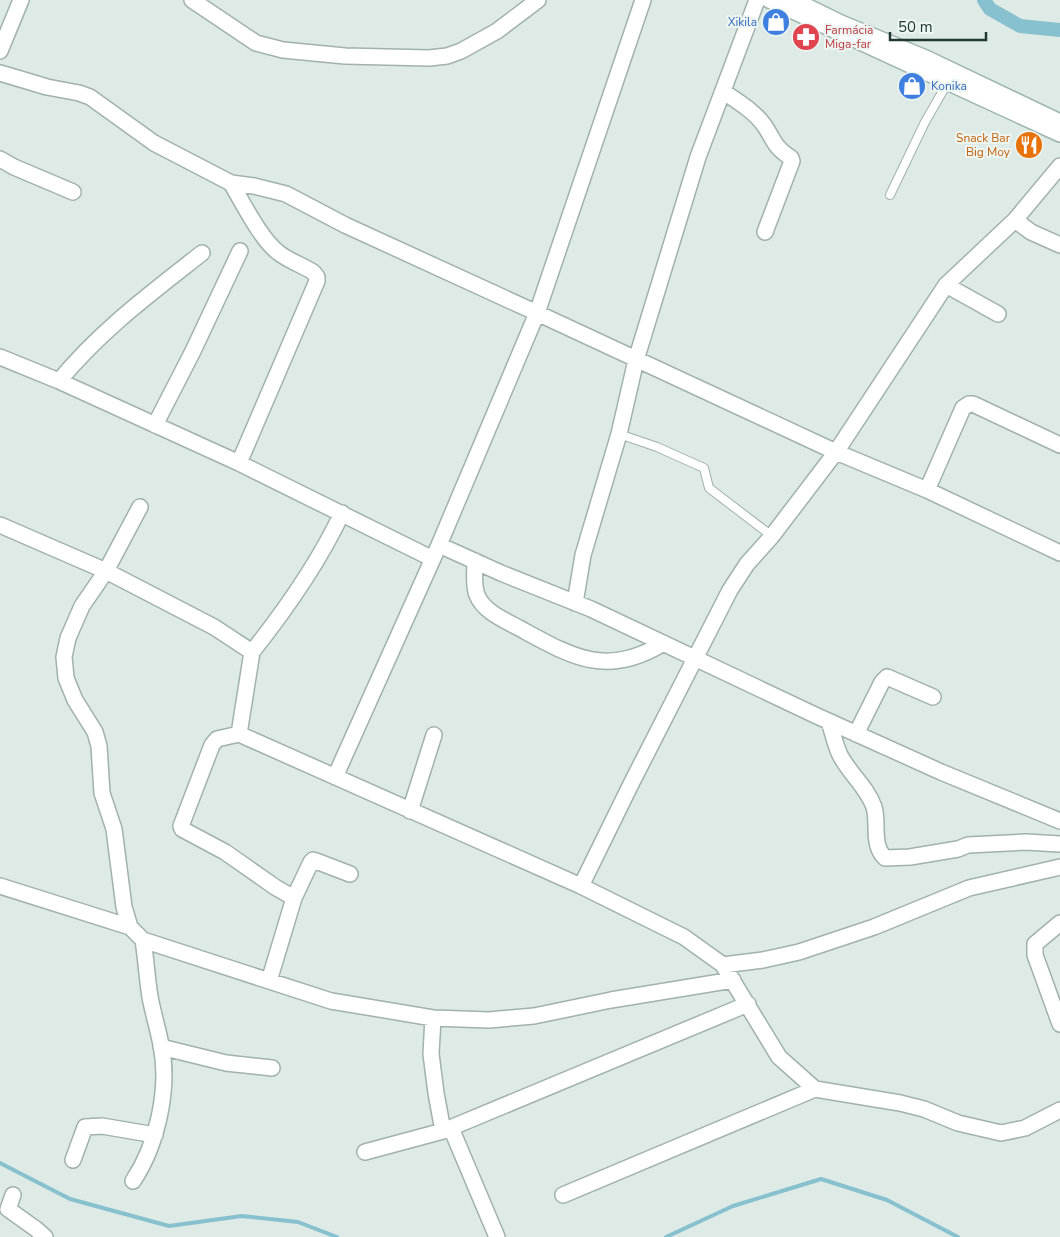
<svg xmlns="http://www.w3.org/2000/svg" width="1060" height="1237" viewBox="0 0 1060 1237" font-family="'Nunito Sans',sans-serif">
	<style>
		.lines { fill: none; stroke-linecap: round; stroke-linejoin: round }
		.stream { stroke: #87c0ce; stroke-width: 4 }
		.canal { stroke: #87c0ce; stroke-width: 14 }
		.lane-casing { stroke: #a1b1ac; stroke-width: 10 }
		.street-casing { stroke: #a1b1ac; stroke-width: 18 }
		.secondary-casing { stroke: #9eb5ae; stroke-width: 18 }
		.lane { stroke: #fff; stroke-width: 8 }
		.street { stroke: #fff; stroke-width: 15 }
		.secondary { stroke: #fff; stroke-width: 15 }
		.labels { text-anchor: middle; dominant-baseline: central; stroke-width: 4; stroke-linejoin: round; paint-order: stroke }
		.shop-label { font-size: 12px; fill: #366cbe; stroke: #eef6f3; text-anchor: end }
		.health-label { font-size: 12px; fill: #be3a42; stroke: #eef6f3; text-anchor: start }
		.food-label { font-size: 12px; fill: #c56008; stroke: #eef6f3; text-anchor: end }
	</style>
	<rect width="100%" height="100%" fill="#deeae5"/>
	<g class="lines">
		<path class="stream" d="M0 1163 70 1199 169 1226 242 1216 298 1222 337 1237
			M666 1237 733 1206 821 1179 887 1200 958 1237"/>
		<path class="canal" d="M984 0 990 9 1020 26 1060 30"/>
		<defs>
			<path id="lane" d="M890 195 925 122 948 82
				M619 434 657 447 704 468 709 488 772 536"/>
			<path id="street" d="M192 0 256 43 283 50 345 56 429 58 447 56 461 51 497 31 538 0
				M0 51 21 0
				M0 73 47 87 79 93 90 97 154 143 231 183 254 186 286 194 345 225 537 313 836 452 927 490 1060 553
				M724 92C737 101 754 111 764 125 775 141 773 146 791 158L792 161 765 232
				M0 159 14 167 73 192
				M231 183C243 203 261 240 279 253 289 261 302 265 313 272L317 277V281L239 463
				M1015 220 1031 232 1060 245
				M946 285 998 314
				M0 357 59 381 239 463 433 559
				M59 381C101 330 151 293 202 253
				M155 425 193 351 240 251
				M927 490 963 408 969 404H973L1060 445
				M0 525 106 571 214 627 252 652 239 734 581 886 684 937 723 965 779 1057 815 1089 900 1103 924 1109 958 1123 1001 1133 1025 1128 1060 1110
				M439 545 501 573 591 609 817 716 941 772 1060 821
				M475 561C475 572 473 585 477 595 483 611 504 620 519 628 571 656 605 678 662 644
				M575 603 583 555 619 434 636 360 698 157 757 0
				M252 652C287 608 318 564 342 513
				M829 722C833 733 835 745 840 755 849 773 867 787 874 807 879 823 871 844 885 858L910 857 958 849 968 845 1026 842 1060 844
				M239 734 217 739 212 745 181 826 182 829 225 852 275 887 294 898
				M856 734 882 682 887 677 933 697
				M335 777 439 545 537 313 643 0
				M410 811 434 735
				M0 886 130 927 143 940 331 1001 433 1018 489 1020 534 1016 611 1000 733 980
				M581 886 631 784 730 590 747 564 772 536 836 452 946 285 1015 220 1060 166
				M1060 923 1035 944V955L1060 1024
				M130 927 124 907 114 829 102 793 99 746 95 732 75 700 66 678 64 657 68 638 82 606 106 571 140 507
				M723 965 763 960 799 952 874 927 969 888 1060 867
				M269 981 294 898 311 862 313 860 316 861 350 874
				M433 1018 431 1054 436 1093 443 1131
				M161 1047 226 1063 272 1068
				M451 1128 497 1237
				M365 1152 443 1131 748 1004
				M73 1160 85 1127 102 1126 155 1135
				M133 1181C157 1145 170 1089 161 1045 158 1029 153 1013 150 997 147 978 146 959 143 940
				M13 1195 8 1209 36 1229 45 1237
				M563 1195 815 1089"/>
			<path id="secondary" d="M769 0 1060 134
				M794 0 841 23 928 59 1060 122"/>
		</defs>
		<use href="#lane" class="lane-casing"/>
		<use href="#street" class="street-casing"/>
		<use href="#secondary" class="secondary-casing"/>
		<use href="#lane" class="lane"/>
		<use href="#street" class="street"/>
		<use href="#secondary" class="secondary"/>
	</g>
	<defs>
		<symbol id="shop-disc" viewBox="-11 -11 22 22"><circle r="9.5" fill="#3f7fe0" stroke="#eef6f3"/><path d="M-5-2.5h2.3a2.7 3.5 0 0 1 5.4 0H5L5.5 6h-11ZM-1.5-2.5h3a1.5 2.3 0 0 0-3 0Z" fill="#fff"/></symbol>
		<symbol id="pharmacy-disc" viewBox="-11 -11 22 22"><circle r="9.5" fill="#e0444e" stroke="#eef6f3"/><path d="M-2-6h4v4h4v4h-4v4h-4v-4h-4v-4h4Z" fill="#fff"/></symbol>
		<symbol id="restaurant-disc" viewBox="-11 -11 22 22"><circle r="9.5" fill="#e8710a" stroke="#eef6f3"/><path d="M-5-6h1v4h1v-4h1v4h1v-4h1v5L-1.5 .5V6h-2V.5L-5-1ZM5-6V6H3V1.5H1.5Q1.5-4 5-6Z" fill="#fff"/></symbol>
	</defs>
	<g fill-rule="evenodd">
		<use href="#shop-disc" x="760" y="6" width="32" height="32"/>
		<use href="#pharmacy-disc" x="790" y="21" width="32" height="32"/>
		<use href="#shop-disc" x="896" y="70" width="32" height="32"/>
		<use href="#restaurant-disc" x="1013" y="129" width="32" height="32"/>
	</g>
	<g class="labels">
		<g class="shop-label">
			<text x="757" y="22">Xikila</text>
			<text x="931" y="86" text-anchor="start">Konika</text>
		</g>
		<g class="health-label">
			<text x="825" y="30">Farmácia<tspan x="825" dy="14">Miga-far</tspan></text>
		</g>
		<g class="food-label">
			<text x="1010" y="138">Snack Bar<tspan x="1010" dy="14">Big Moy</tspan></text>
		</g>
	</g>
	<path d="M890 32v8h96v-8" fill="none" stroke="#203933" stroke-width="2.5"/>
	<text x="898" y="32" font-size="15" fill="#203933" stroke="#eef6f3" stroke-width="4" paint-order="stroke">50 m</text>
</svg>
